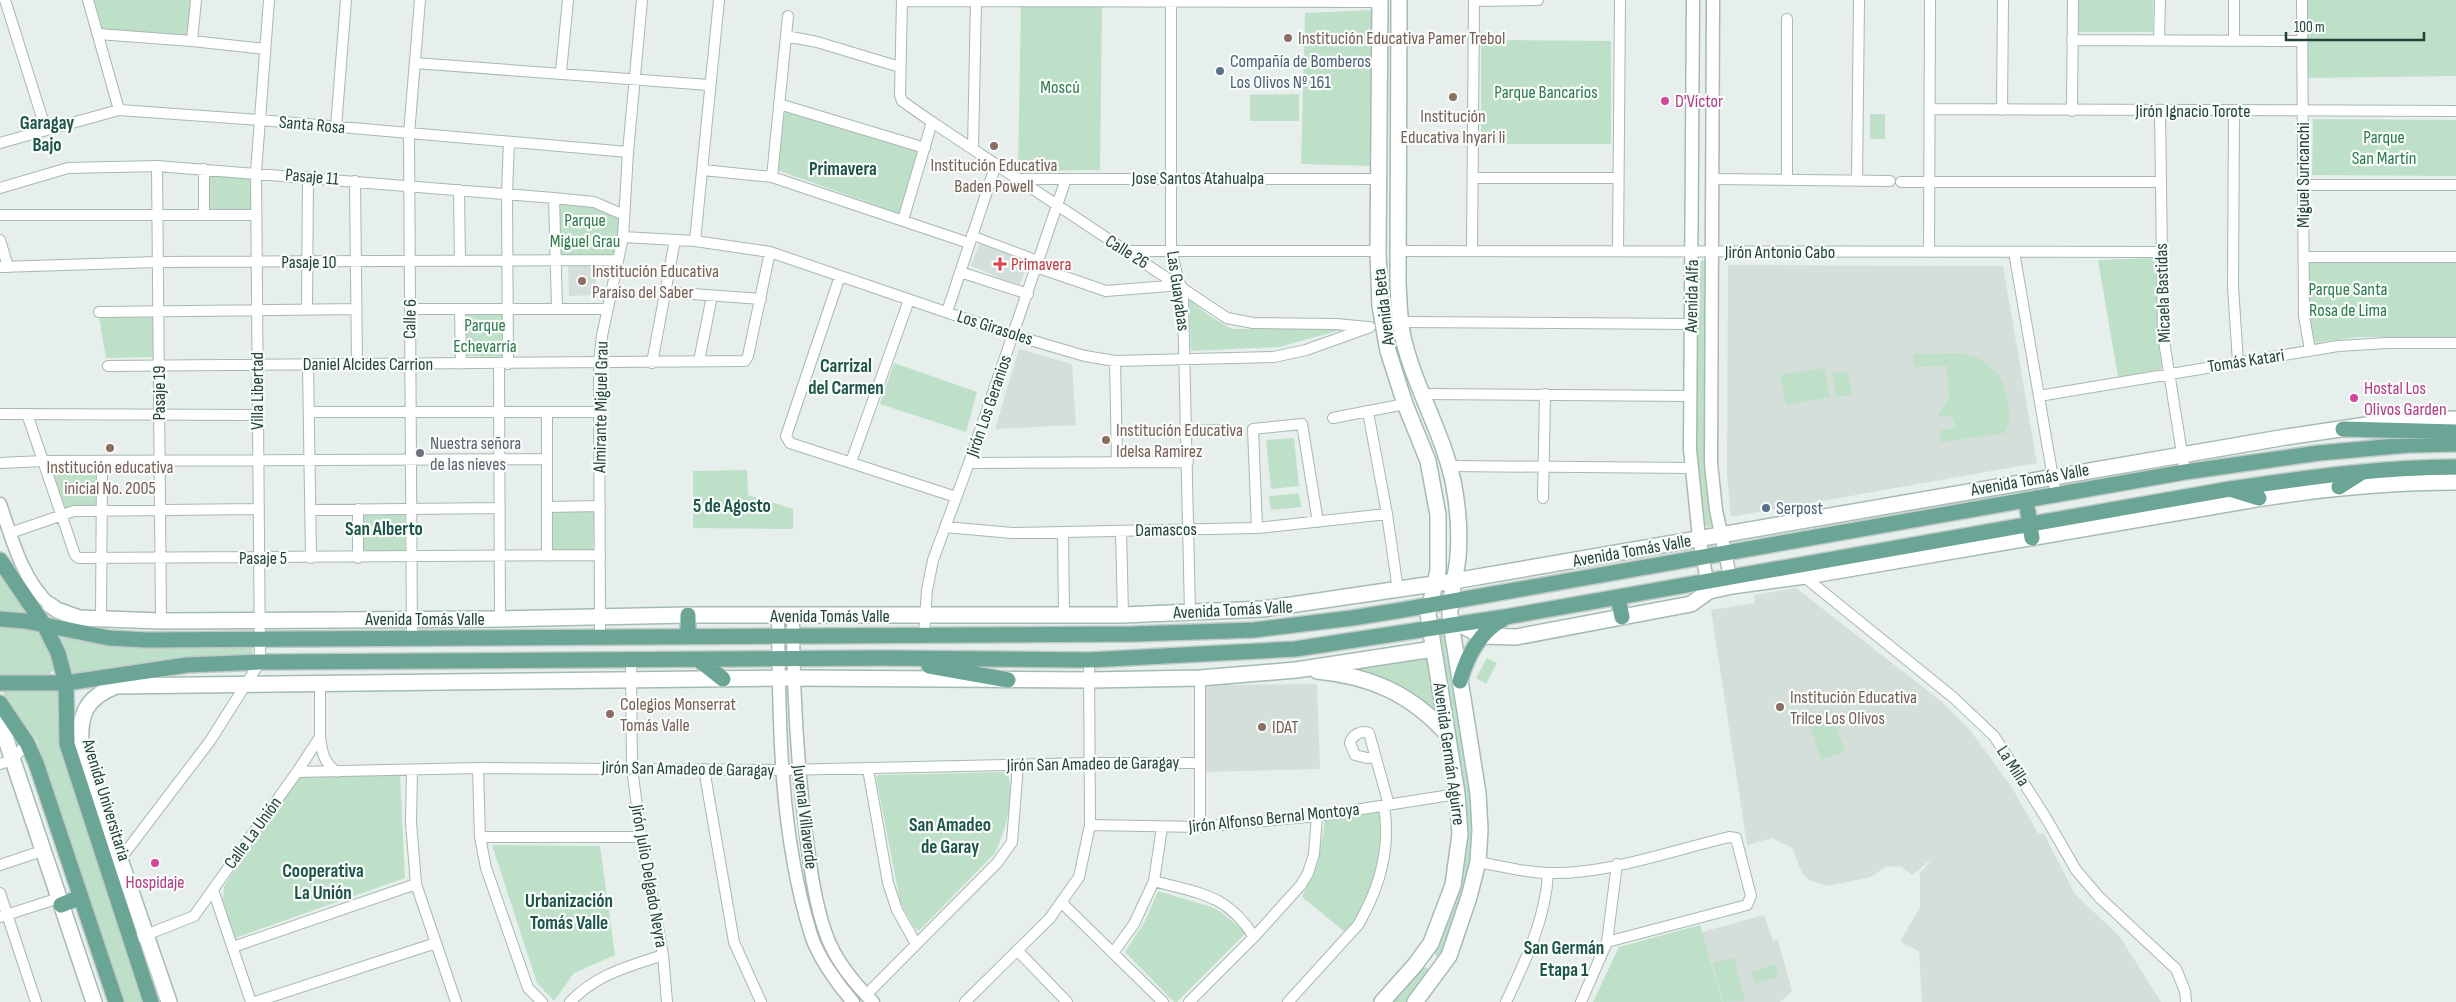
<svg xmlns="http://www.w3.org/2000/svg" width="2456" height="1002" viewBox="0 0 2456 1002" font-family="'Sofia Sans Condensed',sans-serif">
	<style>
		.built { fill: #d4dfda }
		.green { fill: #bfe0c8 }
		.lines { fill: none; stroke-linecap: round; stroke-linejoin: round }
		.pedestrian-casing { stroke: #a8b8b2; stroke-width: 10 }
		.minor-casing { stroke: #a8b8b2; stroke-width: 12 }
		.tertiary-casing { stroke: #a8b8b2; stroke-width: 15 }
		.secondary-casing { stroke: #a4bbb3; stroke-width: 18 }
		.primary-casing { stroke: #c2cac8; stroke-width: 18 }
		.pedestrian { stroke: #fff; stroke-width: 8 }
		.minor { stroke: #fff; stroke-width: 10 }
		.tertiary { stroke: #fff; stroke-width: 12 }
		.secondary { stroke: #fff; stroke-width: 15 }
		.primary { stroke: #6aa596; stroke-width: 15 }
		.education-dot { fill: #8d6e63; stroke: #f7fbf9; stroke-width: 2 }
		.service-dot { fill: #5c6f8a; stroke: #f7fbf9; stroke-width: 2 }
		.hotel-dot { fill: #d1479c; stroke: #f7fbf9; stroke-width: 2 }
		.health-dot { fill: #e0444e; stroke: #f7fbf9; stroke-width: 2 }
		.worship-dot { fill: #6b7280; stroke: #f7fbf9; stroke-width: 2 }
		.labels { text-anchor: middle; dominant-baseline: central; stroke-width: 4.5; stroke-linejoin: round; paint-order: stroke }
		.education-label { font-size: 18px; fill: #785e54; stroke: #f7fbf9; text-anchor: start }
		.service-label { font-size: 18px; fill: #4e5e75; stroke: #f7fbf9; text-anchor: start }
		.park-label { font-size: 18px; fill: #2d7a4b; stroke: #f7fbf9 }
		.hotel-label { font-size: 18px; fill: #b23c85; stroke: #f7fbf9; text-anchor: start }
		.street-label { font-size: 18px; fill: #24423a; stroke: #f7fbf9 }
		.health-label { font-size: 18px; fill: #be3a42; stroke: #f7fbf9; text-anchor: start }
		.worship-label { font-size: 18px; fill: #5b616d; stroke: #f7fbf9; text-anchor: start }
		.neighbourhood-label { font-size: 19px; font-weight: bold; fill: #1f5548; stroke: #f7fbf9 }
	</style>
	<rect width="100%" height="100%" fill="#e6efeb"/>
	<path class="built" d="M980 243 1029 261 1019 286 971 266Z
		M1728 265 2003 266 2037 463 1731 517 1727 475Z
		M568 266H596V295L569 296Z
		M1019 349 1072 364 1076 425 995 429Z
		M1796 588 1942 702 1969 729 2011 786 2038 833 2044 834 2075 894 2120 937 2161 1002H1922L1919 951 1900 942 1920 907V873L1934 857 1912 875 1901 866 1885 867 1871 877 1828 886 1809 880 1802 873 1792 848 1772 838 1747 845 1711 610 1755 603 1754 595Z
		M1317 684 1320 769 1205 772V685Z
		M1764 915 1773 941 1778 940 1792 991 1780 1002H1722L1702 932Z"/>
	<path class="green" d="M92 0H191L188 33 186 35 101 30Z
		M2079 0H2153V32H2078Z
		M2306 0H2456V76L2307 78Z
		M1021 5H1102L1100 170 1018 171Z
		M1373 10 1371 166 1301 164 1305 13Z
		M1481 40 1611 41V144H1481Z
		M1299 94V121H1250V95Z
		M783 112 812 118 918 152 900 214 777 170Z
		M1870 114H1885V139H1870Z
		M2313 119 2456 120V176L2312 175Z
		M207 171 253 175V212H207Z
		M560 200 585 202 621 216 616 258 558 257Z
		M2156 258 2157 319 2162 369 2118 377 2098 260Z
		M1703 260 1707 262 1713 525 1709 528 1704 525 1702 519 1695 468 1697 263Z
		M2309 262H2456V337H2359L2314 343 2309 321Z
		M1189 299 1208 315 1232 329H1344L1279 347 1191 351Z
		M504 313 505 357 465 356V314Z
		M156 316V357L106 358 99 317Z
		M1962 353 1982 360 1999 375 2005 389 2010 419 2005 433 1941 442 1940 431 1956 427 1952 416H1938L1949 398 1947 366 1914 367 1913 354Z
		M894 363 977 392 966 432 880 404Z
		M1824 368 1830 397 1786 405 1780 375Z
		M1848 371 1852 395 1836 397 1832 373Z
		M1294 438 1299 486 1271 489 1266 440Z
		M48 464H99V508L63 511Z
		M747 470 748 495 793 509V529L693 528V471Z
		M1299 493 1301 507 1271 510 1269 496Z
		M594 511 593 552H552V512Z
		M362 513H405V554H363Z
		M0 574 29 616 0 613Z
		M0 625C24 628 39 624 49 650 51 656 54 662 55 669L47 676H0Z
		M1444 633 1473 802 1472 862 1451 933 1440 956 1437 957 1433 951 1457 884 1438 634Z
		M55 634 252 644 253 657 154 662 70 676Z
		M1424 655 1429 658 1439 716 1341 671Z
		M1487 658 1497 663 1486 684 1476 678Z
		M59 689 63 757 143 1002H125L37 741 2 691Z
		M1831 711 1845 752 1821 760 1807 719Z
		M1007 772C1016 795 1005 833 994 854L919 931 914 927 900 901 876 777 878 775Z
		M400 774 405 878 235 938 223 900 224 886 299 777Z
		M1384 810 1383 850 1363 911 1346 933 1302 897C1315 870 1323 847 1325 817Z
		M492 845 600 846 615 955 574 973 554 1001 537 983Z
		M1158 891 1211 907 1221 912 1246 933 1177 1002H1174L1125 952 1145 921Z
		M1700 925 1722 1002H1593L1619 947Z
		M1734 958 1745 1001 1723 1002 1713 963Z
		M1776 964 1779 976 1755 984 1751 972Z
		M1423 966 1432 971 1408 1002H1392Z"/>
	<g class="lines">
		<defs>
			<path id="pedestrian" d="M971 235 1038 260"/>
			<path id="minor" d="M5 0 46 130
				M88 0 119 110
				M902 0 900 95 902 101 932 122 1227 318 1253 323 1336 324 1368 327
				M1171 0V249L1183 300 1190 613
				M2302 0 2304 316 2310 350
				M902 1 1380 2
				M1474 1 1538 0
				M1787 19V180
				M98 34 192 41 265 49
				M786 36 817 42 900 67
				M2072 40 2303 41
				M2159 40 2160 0
				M192 41 196 0
				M2234 41V0
				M415 63 709 85
				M561 72 568 0
				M779 104 925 148
				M1930 109 2456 111
				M2002 110 2003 0
				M2072 111 2073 0
				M2234 111 2233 287 2238 362
				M2160 112 2163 335 2185 472
				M336 127 346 0
				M0 143 119 110 260 120 628 152
				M973 148 976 2
				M157 166 161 621
				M204 169V215
				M703 170 772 177 969 243
				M772 177 788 16
				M1473 178H1618
				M1017 179H1379
				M1713 179 1890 181
				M355 181 357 364
				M1857 181 1859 0
				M1901 182H2161
				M2304 185H2456
				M0 188 68 168 157 166 554 198 594 202 624 215
				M459 190 460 261
				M554 198 557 309
				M0 215H256
				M903 220 932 122
				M623 237 695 241 770 252 1013 335 1085 356 1115 361 1274 357 1306 350 1370 327
				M0 240 8 267
				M695 241 719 0
				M1125 251H1378
				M1399 251 2161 252
				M1472 251 1474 0
				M1618 251 1620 0
				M1929 252 1930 0
				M2014 252 2056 495
				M2304 257H2456
				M0 267 157 262 618 260
				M1036 267 1106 291 1181 285
				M960 272 1028 294
				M840 276 786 436 790 443 956 497
				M665 292 761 299
				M307 309 308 177
				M410 309H607
				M460 309 461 364
				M99 312 356 309
				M947 312 996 164
				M1401 322 1691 324
				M699 361 712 296
				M1115 361 1117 462
				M652 363 675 240
				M308 364 311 558
				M499 364 500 619
				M508 364 507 193 509 142
				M108 366 745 361 748 356 770 252
				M1423 394 1691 396
				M2039 396 2338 346 2387 343H2456
				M310 412H600
				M547 412V556
				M1368 412 1387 514 1398 590
				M0 414 257 415
				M27 414 75 555 79 558 600 555
				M1333 418 1405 404
				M1187 431 1226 430
				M851 462 909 300
				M0 463 43 461 547 459
				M969 463 1188 462
				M1450 466 1691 468
				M1543 498 1545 394
				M547 507 600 506
				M358 509V558
				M311 510 499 508
				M945 527 1012 533 1257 528 1387 514
				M1257 528 1253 429 1302 424 1318 522
				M1121 531 1123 615
				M1063 532 1064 615
				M10 533 74 511 259 509
				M1802 575 1954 698 1994 736 2046 818 2076 870 2099 897 2176 969 2185 991 2186 1002
				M101 620 102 461
				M924 635 927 590 933 560 969 463 1066 179
				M600 636 599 362 602 336 623 237 628 152 642 0
				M412 638 409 134 420 0
				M631 661 632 768 641 837 663 955 667 1002
				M1200 678V827
				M320 737C322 753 324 763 337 772
				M1375 757 1367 758 1355 755 1350 743C1352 735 1361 730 1369 733L1389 805
				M0 764 12 760 27 743
				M478 768 480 837 486 868 528 988 542 1002
				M704 769 734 942 761 1002
				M868 769 888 883 897 910 916 944
				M412 771 411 822 416 884 456 1002
				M297 772 478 768 781 770 1090 763H1200
				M1090 825 1200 827 1317 816 1457 794
				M480 837H641
				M121 858 210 741 260 662 256 172 269 0
				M1478 862C1501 866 1526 873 1549 873 1605 875 1674 850 1729 837L1736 838 1751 896 1747 905 1607 942
				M0 865 42 851
				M1154 881C1200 894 1226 893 1254 937
				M213 890 251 1002
				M0 893 36 1002
				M1061 902 1163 1002
				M0 917 59 898
				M141 937 194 916 297 772 320 737V684
				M233 947 416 884
				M1017 950 1067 1002
				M1113 953 1134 924 1154 881 1162 827
				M866 995 997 863 1012 842 1018 765
				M255 1002 436 943
				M570 1002C597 974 627 967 663 955
				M965 1002 1050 918 1079 877 1090 825 1089 660
				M1189 1002 1254 937 1301 885 1308 873 1314 854 1317 816
				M1288 1002 1358 925C1379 889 1391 848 1384 807
				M1506 1002C1525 962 1546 918 1548 873
				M1581 1002 1607 942 1617 864"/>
			<path id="tertiary" d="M1693 0 1690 449 1699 538 1709 591
				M1713 0 1711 464 1716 510 1732 586
				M0 504C12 539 22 579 50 605
				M778 615C779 722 779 832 811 935 818 957 838 985 853 1002
				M793 615C793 689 797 761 806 834 810 865 815 904 826 934 835 960 854 983 873 1002"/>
			<path id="secondary" d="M1380 0 1378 251 1380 306 1388 351 1405 404 1428 461 1438 515V570L1428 614 1457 794 1460 834 1453 885 1431 943 1415 965 1382 1002
				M1399 0 1398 283C1399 301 1399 319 1403 337 1414 386 1442 431 1453 481 1458 506 1460 532 1458 557 1456 578 1449 596 1450 617L1478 793 1480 830 1478 862 1469 897 1449 956 1415 1002
				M50 605 57 610 79 618 161 621 500 619 688 615H1123L1263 609 1454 581 2286 437 2393 421 2456 419
				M1459 624 1482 636 1516 637 1691 604 1709 591 1732 586 1813 575 2263 498C2327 488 2391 482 2456 482
				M1317 671C1371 676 1411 694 1447 734
				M0 722 94 1002
				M169 1002 81 746C79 715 85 698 116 686L793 678 1090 680 1200 678 1296 670 1433 649"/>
			<path id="primary" d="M2343 429 2456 432
				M2339 487 2361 473
				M2233 490 2259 498
				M2026 500 2032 538
				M0 560 44 625 58 653 66 683 67 744 151 1002
				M1618 598 1622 617
				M688 615V636
				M0 619 25 621 109 638 147 640 1134 634 1254 630 1352 618 1402 610 2185 472 2319 453 2408 445 2456 444
				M699 660 723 679
				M929 666 1008 680
				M1460 681C1467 656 1480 632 1503 619
				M0 683H66L187 665 260 662 885 658 1089 660 1295 649 1505 617 2230 489C2305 478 2380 467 2456 467
				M0 703 27 743 36 763 116 1002
				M61 905 81 897"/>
		</defs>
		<use href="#pedestrian" class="pedestrian-casing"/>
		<use href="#minor" class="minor-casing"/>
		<use href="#tertiary" class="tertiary-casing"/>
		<use href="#secondary" class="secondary-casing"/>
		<use href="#primary" class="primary-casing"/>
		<use href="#pedestrian" class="pedestrian"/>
		<use href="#minor" class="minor"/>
		<use href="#tertiary" class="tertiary"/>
		<use href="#secondary" class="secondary"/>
		<use href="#primary" class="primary"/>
	</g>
	<g class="education-dot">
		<circle cx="1288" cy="38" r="5"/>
		<circle cx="1453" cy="97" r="5"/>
		<circle cx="994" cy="146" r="5"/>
		<circle cx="582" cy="281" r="5"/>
		<circle cx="1106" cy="440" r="5"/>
		<circle cx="110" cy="448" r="5"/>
		<circle cx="1780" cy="707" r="5"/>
		<circle cx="610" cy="714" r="5"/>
		<circle cx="1262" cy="727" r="5"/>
	</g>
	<g class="service-dot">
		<circle cx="1220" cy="71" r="5"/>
		<circle cx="1766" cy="508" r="5"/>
	</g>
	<g class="hotel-dot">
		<circle cx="1665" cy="101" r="5"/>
		<circle cx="2354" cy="398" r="5"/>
		<circle cx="155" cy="863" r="5"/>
	</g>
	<path class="health-dot" d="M997.5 256.5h5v5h5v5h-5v5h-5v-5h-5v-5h5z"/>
	<circle class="worship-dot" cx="420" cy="453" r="5"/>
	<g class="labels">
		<g class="education-label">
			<text x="1298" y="38">Institución Educativa Pamer Trebol</text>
			<text x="1453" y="116" text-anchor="middle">Institución<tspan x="1453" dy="21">Educativa Inyari Ii</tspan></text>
			<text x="994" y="165" text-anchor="middle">Institución Educativa<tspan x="994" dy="21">Baden Powell</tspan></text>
			<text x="592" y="271">Institución Educativa<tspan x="592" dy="21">Paraíso del Saber</tspan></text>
			<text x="1116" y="430">Institución Educativa<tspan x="1116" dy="21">Idelsa Ramirez</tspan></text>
			<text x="110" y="467" text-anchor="middle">Institución educativa<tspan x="110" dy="21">inicial No. 2005</tspan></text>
			<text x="1790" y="697">Institución Educativa<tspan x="1790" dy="21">Trilce Los Olivos</tspan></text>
			<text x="620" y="704">Colegios Monserrat<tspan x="620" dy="21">Tomás Valle</tspan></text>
			<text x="1272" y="727">IDAT</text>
		</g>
		<g class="service-label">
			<text x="1230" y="61">Compañía de Bomberos<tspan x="1230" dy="21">Los Olivos Nº 161</tspan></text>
			<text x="1776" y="508">Serpost</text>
		</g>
		<g class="park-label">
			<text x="1060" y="87">Moscú</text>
			<text x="1546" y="92">Parque Bancarios</text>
			<text x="2384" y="137">Parque<tspan x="2384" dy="21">San Martín</tspan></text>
			<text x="585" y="220">Parque<tspan x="585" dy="21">Miguel Grau</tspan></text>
			<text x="2348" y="289">Parque Santa<tspan x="2348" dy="21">Rosa de Lima</tspan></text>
			<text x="485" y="325">Parque<tspan x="485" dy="21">Echevarría</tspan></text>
		</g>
		<g class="hotel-label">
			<text x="1675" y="101">D'Víctor</text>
			<text x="2364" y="388">Hostal Los<tspan x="2364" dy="21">Olivos Garden</tspan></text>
			<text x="155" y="882" text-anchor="middle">Hospidaje</text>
		</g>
		<g class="street-label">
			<text x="2193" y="111">Jirón Ignacio Torote</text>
			<text transform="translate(312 125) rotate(5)">Santa Rosa</text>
			<text transform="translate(2303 175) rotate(-90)">Miguel Suricanchi</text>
			<text transform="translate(312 177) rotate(5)">Pasaje 11</text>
			<text x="1198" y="178">Jose Santos Atahualpa</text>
			<text transform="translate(1127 252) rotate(32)">Calle 26</text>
			<text x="1780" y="252">Jirón Antonio Cabo</text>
			<text x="309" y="262">Pasaje 10</text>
			<text transform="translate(1178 291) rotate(82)">Las Guayabas</text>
			<text transform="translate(2163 293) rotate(-92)">Micaela Bastidas</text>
			<text transform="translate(1692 296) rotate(-89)">Avenida Alfa</text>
			<text transform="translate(1384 307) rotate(-97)">Avenida Beta</text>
			<text transform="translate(410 319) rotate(-89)">Calle 6</text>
			<text transform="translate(995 328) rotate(18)">Los Girasoles</text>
			<text transform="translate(2246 361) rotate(-9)">Tomás Katari</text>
			<text x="368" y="364">Daniel Alcides Carrion</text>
			<text transform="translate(257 391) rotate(-90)">Villa Libertad</text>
			<text transform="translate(159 393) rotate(-90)">Pasaje 19</text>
			<text transform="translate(989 406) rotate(-71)">Jirón Los Geranios</text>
			<text transform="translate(601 407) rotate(-89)">Almirante Miguel Grau</text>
			<text transform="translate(2030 480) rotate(-10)">Avenida Tomás Valle</text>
			<text transform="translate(1166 530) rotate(-1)">Damascos</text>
			<text transform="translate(1632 551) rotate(-10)">Avenida Tomás Valle</text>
			<text x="263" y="558">Pasaje 5</text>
			<text transform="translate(1233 610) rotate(-3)">Avenida Tomás Valle</text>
			<text x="830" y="616">Avenida Tomás Valle</text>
			<text x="425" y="619">Avenida Tomás Valle</text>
			<text transform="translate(1449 754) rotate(82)">Avenida Germán Aguirre</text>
			<text transform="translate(1093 764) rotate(-1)">Jirón San Amadeo de Garagay</text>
			<text transform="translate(2013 766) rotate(57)">La Milla</text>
			<text transform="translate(688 769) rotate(1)">Jirón San Amadeo de Garagay</text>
			<text transform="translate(106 800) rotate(73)">Avenida Universitaria</text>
			<text transform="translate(805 817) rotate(83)">Juvenal Villaverde</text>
			<text transform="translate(1274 818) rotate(-6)">Jirón Alfonso Bernal Montoya</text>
			<text transform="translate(253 833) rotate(-54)">Calle La Unión</text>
			<text transform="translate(649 876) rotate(80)">Jirón Julio Delgado Neyra</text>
		</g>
		<g class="health-label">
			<text x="1011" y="264">Primavera</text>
		</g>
		<g class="worship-label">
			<text x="430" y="443">Nuestra señora<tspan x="430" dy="21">de las nieves</tspan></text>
		</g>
		<g class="neighbourhood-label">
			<text x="47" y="123">Garagay<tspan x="47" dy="22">Bajo</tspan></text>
			<text x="843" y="169">Primavera</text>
			<text x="846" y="366">Carrizal<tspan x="846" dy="22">del Carmen</tspan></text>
			<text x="732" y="506">5 de Agosto</text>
			<text x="384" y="529">San Alberto</text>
			<text x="950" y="825">San Amadeo<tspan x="950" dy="22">de Garay</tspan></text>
			<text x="323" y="871">Cooperativa<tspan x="323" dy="22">La Unión</tspan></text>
			<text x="569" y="901">Urbanización<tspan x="569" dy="22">Tomás Valle</tspan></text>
			<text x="1564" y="948">San Germán<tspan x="1564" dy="22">Etapa 1</tspan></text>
		</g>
	</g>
	<path d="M2286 32v8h138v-8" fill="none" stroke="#24423a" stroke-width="2.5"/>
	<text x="2294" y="32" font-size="15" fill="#24423a" stroke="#f7fbf9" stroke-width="4" paint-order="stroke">100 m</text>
</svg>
